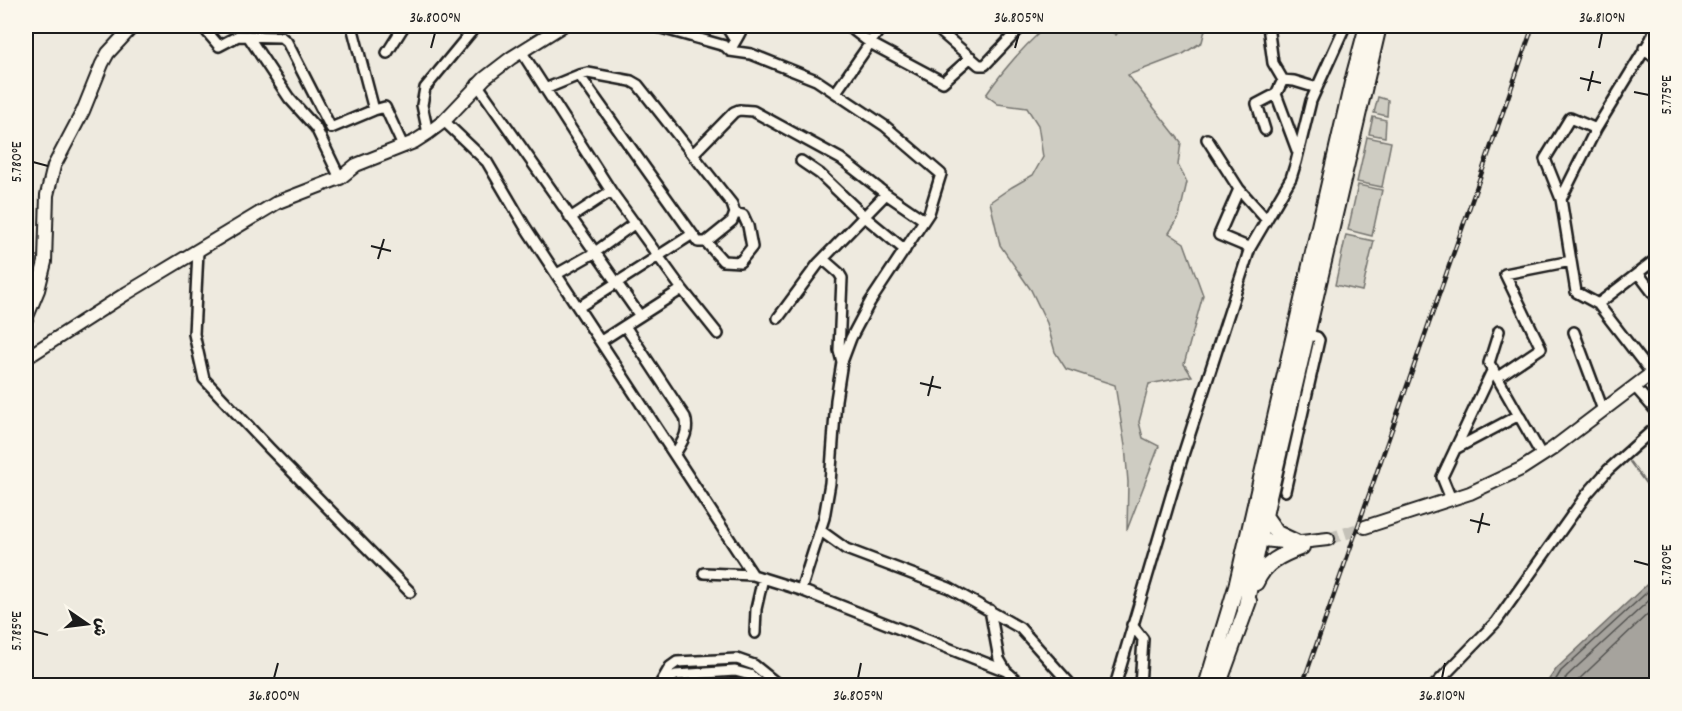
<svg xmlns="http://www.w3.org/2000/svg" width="1682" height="711" viewBox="0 0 1682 711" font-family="Dekko,'Playpen Sans Arabic',sans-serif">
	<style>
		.green { fill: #ceccc2; stroke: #75746f; stroke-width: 1.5 }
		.water { fill: #a6a39d; stroke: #6f6d69; stroke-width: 1.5 }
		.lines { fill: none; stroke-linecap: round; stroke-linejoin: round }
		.shore { stroke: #535250; stroke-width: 1.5 }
		.stream { stroke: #6f6d69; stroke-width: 2 }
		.major-tunnel { stroke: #c4c1b8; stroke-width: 12; stroke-dasharray: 12 6; stroke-linecap: butt }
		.minor-casing { stroke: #1c1c1c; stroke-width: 14 }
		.major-casing { stroke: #1c1c1c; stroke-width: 16 }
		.highway-casing { stroke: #1c1c1c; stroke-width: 18 }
		.minor { stroke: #fbf7ec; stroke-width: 9 }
		.major { stroke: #fbf7ec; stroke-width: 12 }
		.highway { stroke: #fbf7ec; stroke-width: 14 }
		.rail-casing { stroke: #1c1c1c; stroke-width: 4.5 }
		.rail { stroke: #fbf7ec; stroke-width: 2; stroke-dasharray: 7; stroke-linecap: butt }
		.ticks { fill: none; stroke: #1c1c1c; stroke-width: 2 }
		.neatline { fill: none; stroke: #1c1c1c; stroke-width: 2 }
		.ticks-label { font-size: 15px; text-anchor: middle; fill: #1c1c1c }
	</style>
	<rect width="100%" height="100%" fill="#eeeadf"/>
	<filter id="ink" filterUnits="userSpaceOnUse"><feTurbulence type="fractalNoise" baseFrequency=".0167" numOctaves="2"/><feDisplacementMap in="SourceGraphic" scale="12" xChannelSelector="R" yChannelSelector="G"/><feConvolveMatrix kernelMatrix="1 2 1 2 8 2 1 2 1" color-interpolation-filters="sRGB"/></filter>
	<g filter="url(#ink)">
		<path class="green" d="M1047 26H1103L1116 35 1123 26H1206L1202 42 1183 54 1128 75 1181 142 1178 165 1187 182 1179 217 1169 233 1184 243 1203 295 1184 364 1192 376 1149 384 1139 422 1143 438 1159 446 1127 530 1128 482 1125 446 1115 385 1066 369 1055 352 1047 323 1031 290 1000 245 990 202 1012 187 1033 175 1043 157 1038 125 1027 108 998 104 986 95C1003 70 1024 46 1047 26Z
			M1378 97 1388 100 1387 116 1374 113Z
			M1373 117 1386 120 1385 137 1369 134Z
			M1367 137 1391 142 1382 187 1357 182Z
			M1358 185 1382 190 1372 236 1348 230Z
			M1346 235 1374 241 1362 291 1335 285Z"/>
		<path class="water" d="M1656 576V685H1545L1557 668Z"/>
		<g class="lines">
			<path class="shore" d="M1552 686 1561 671 1656 584
				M1561 686 1567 676 1656 594
				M1572 686 1656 606"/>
			<path class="stream" d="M1630 462 1647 485 1656 492"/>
			<path class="major-tunnel" d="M1328 539 1365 527"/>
			<defs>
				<path id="minor" d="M202 26 219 46 238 36 281 37 287 42 331 128 374 110
					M352 26 374 110 385 107 403 146
					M654 26 725 46 730 51 751 54 816 80 885 126 941 174 929 213 870 302 851 338 842 362 836 400 830 483 824 518 801 590
					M726 26 734 39
					M848 26 870 43 943 82 971 57
					M934 26 979 65H985L1022 26
					M1268 26 1273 63 1283 80 1294 81 1317 88
					M248 36 289 98 316 128 340 178
					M1644 48 1656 59
					M521 51 611 191 682 289 601 341
					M730 51C734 42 740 35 743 26
					M387 53 404 26
					M1283 80 1276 94 1298 153
					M477 84 640 316
					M545 89 579 75 588 73 631 81 638 85 732 204 735 213 732 221 706 242H698L579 75
					M836 92 882 26
					M444 121 487 162 524 225 753 575 801 590 1006 671
					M1596 129 1570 118 1545 159 1561 199 1576 292 1598 304 1652 374
					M1265 130 1257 104 1276 94
					M428 133 422 105 425 88 476 26
					M1207 139 1239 189 1266 219
					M693 154 734 112 739 110 753 111 841 159 886 194 924 220
					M801 161 820 174 865 217 905 250
					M1239 189 1219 235 1250 248
					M1561 199 1596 129 1651 39 1656 26
					M570 218 611 191
					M706 242 723 261 740 262 752 247 748 226 743 215 735 213
					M198 251 194 334 204 379 270 449 410 592
					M823 259 839 273 842 278 839 350 842 362
					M1638 273 1656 297
					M557 274 594 253 635 223
					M682 289 718 334
					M1598 304 1656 259
					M579 307 691 235
					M778 318 818 264 886 194
					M625 326 685 417C690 432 682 442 675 454
					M1499 331 1489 363 1542 456
					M1574 332 1603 410
					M1498 377 1541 348 1505 274 1571 261
					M1635 387 1656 411
					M1455 449 1519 415
					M1285 491 1319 340 1317 337 1306 334
					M1451 499 1442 477 1493 369
					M821 531 846 549 949 588 1020 628 1072 686
					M704 573 753 575
					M990 610 999 659 1006 671 1023 686
					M1132 625 1143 639 1140 686
					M755 633 756 609 763 578
					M663 682 676 675 735 671 750 675 763 686
					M659 686 670 667 677 662 737 659 754 665 780 686
					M1115 686 1184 452 1250 248 1291 178 1296 162 1311 101 1345 26
					M1434 686 1496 622 1587 494 1608 470 1656 427"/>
				<path id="major" d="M26 319 38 290 45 262 47 195 54 166 83 111 102 64 108 53 133 26
					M26 358 127 293 278 202 340 178 356 165 414 142 428 133 444 121 485 78 511 58 562 26
					M1365 527 1470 493 1521 469 1552 449 1656 370
					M1252 542 1263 540 1292 543 1328 539"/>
				<path id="highway" d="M1265 516 1277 533 1296 542
					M1256 583C1265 562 1281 555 1302 547
					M1245 610 1269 497 1379 26
					M1206 686 1236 587 1354 74 1367 26
					M1218 686 1249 601"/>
			</defs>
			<use href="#minor" class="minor-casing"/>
			<use href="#major" class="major-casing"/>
			<use href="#highway" class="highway-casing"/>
			<use href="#minor" class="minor"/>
			<use href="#major" class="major"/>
			<use href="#highway" class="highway"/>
			<defs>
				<path id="rail" d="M1302 686 1533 26"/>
			</defs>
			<use href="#rail" class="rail-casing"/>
			<use href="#rail" class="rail"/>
		</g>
	</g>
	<path class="ticks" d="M431 48 435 33M1015 48 1019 33M1599 48 1602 33M1580 78 1601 83M1588 91 1593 71M1634 92 1649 95M33 162 48 166M371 246 391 251M378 259 384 239M920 383 941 388M928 396 933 376M1470 520 1490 525M1478 533 1483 513M1634 561 1649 565M33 631 48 635M274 678 278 663M858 678 861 663M1442 678 1445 663"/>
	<rect width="1682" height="711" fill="none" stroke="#fbf7ec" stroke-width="66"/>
	<g transform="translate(87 624) rotate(104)" stroke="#fbf7ec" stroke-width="4.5" paint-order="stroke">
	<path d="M0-4.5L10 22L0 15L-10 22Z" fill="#1c1c1c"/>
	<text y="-9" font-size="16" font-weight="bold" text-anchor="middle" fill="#1c1c1c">ش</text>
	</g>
	<rect x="33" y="33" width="1616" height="645" class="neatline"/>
	<g class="ticks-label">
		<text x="435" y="22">36.800°N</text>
		<text x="1019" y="22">36.805°N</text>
		<text x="1602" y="22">36.810°N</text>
		<text transform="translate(1666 95) rotate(-90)" y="5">5.775°E</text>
		<text transform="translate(16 162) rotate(-90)" y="5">5.780°E</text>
		<text transform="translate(1666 565) rotate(-90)" y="5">5.780°E</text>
		<text transform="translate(16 631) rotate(-90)" y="5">5.785°E</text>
		<text x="274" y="700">36.800°N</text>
		<text x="858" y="700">36.805°N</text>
		<text x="1442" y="700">36.810°N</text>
	</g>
</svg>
